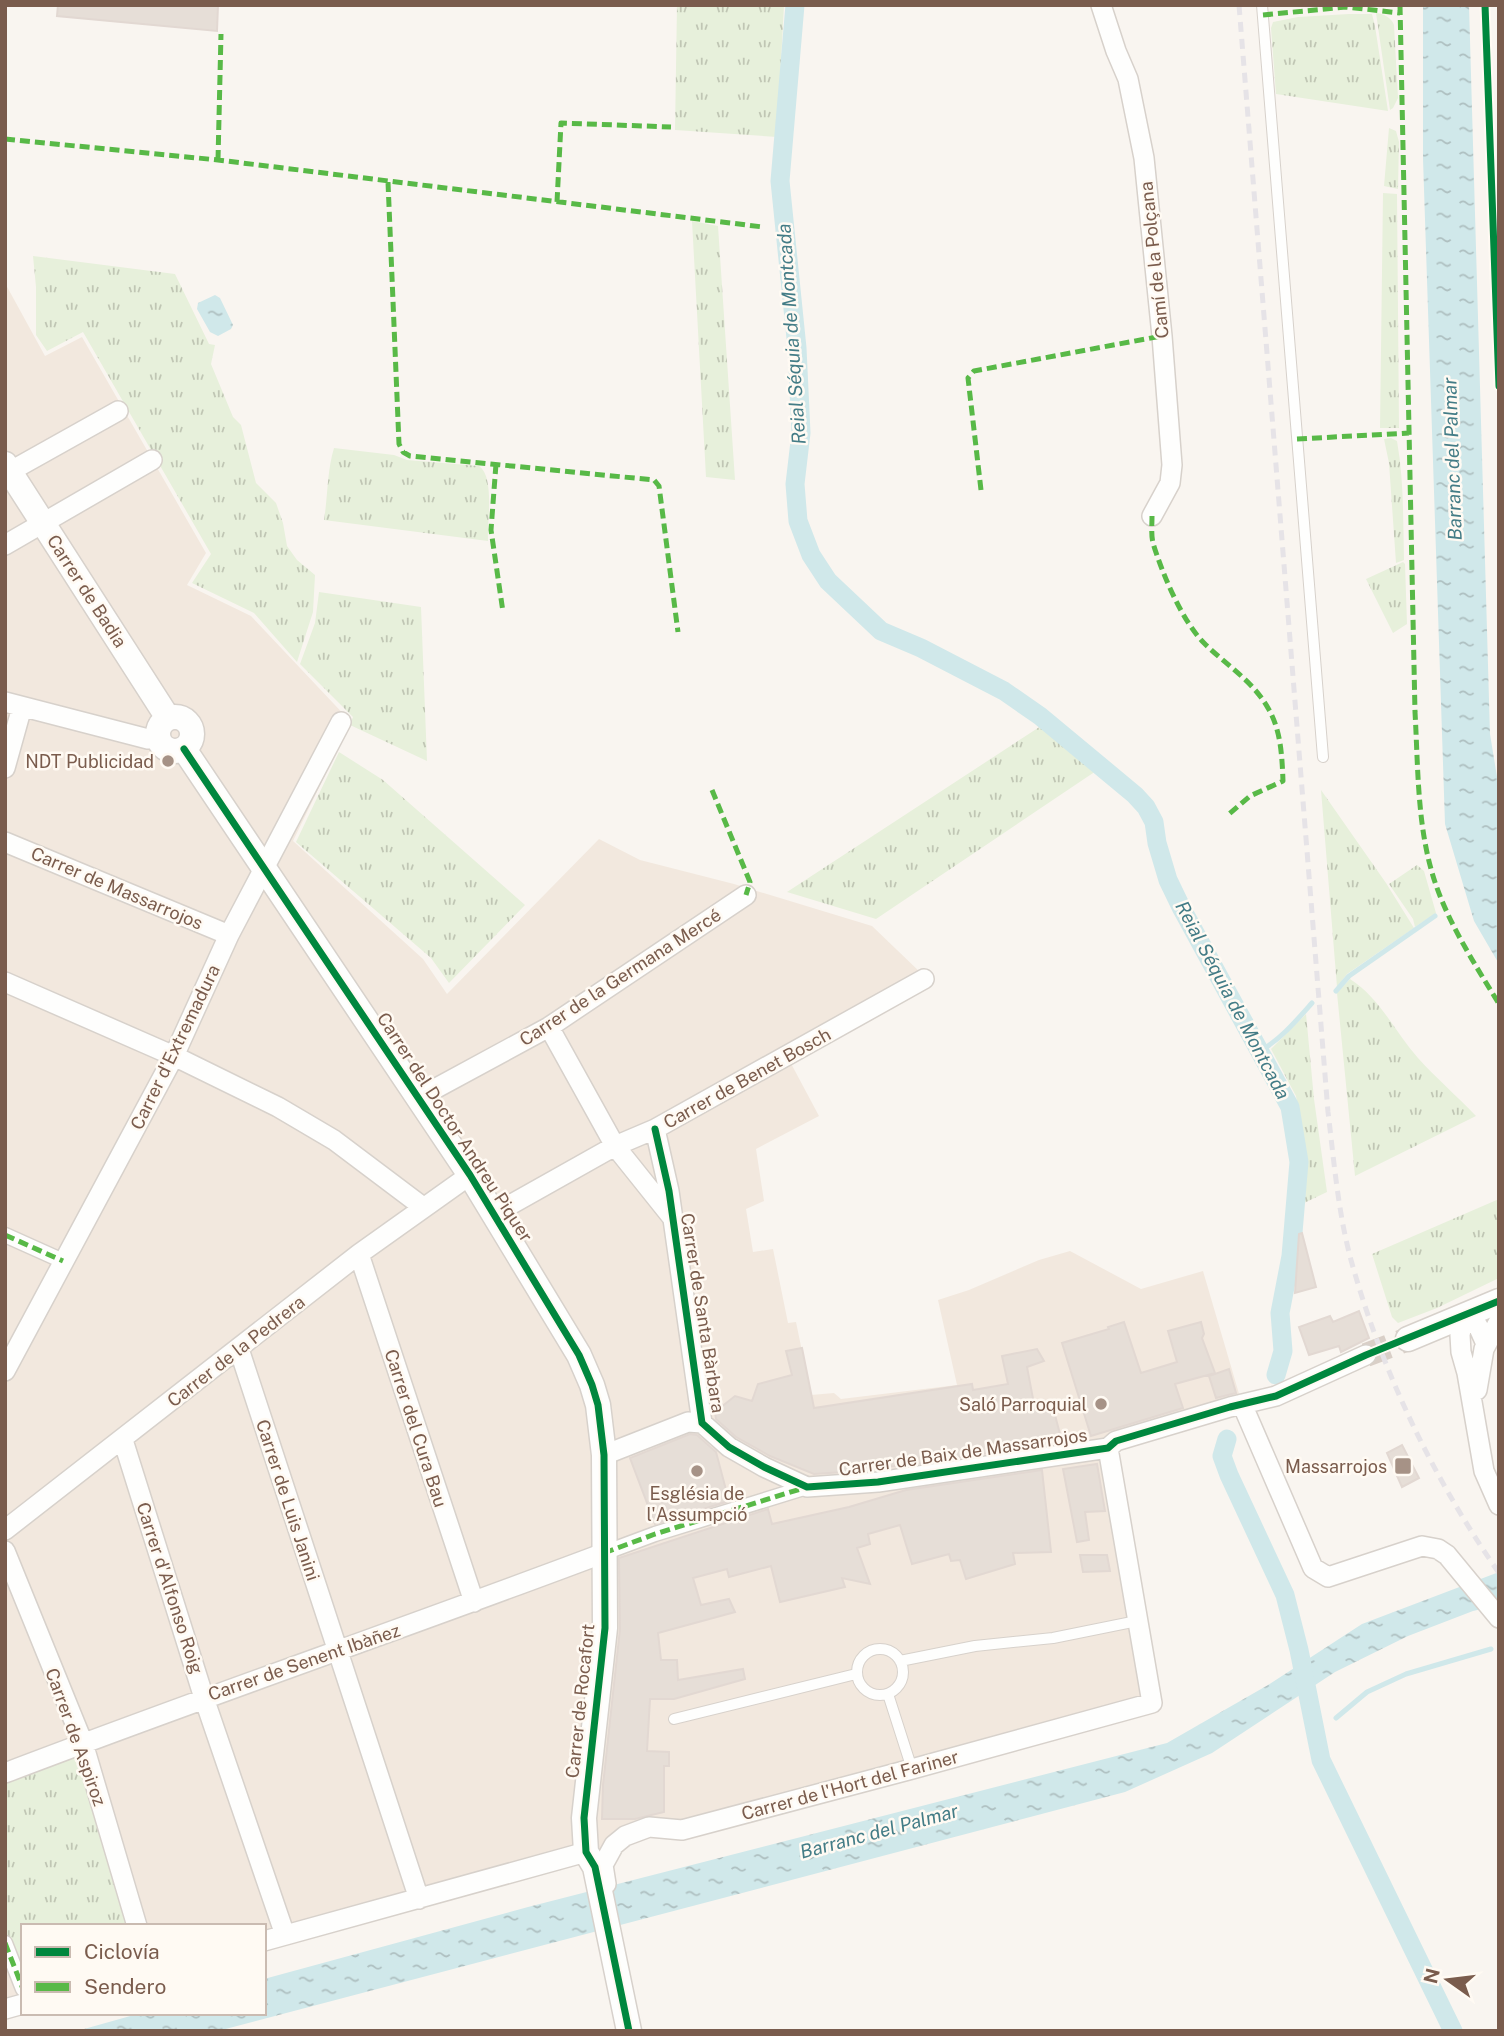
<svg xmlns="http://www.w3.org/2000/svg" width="1504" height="2036" viewBox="0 0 1504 2036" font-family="'Public Sans',sans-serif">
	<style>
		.residential { fill: #f2e8de }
		.grass { fill: url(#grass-tufts) }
		.water { fill: url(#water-ripples) }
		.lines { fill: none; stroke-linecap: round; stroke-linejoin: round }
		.stream { stroke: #d0e8ea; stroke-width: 5 }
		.canal { stroke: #d0e8ea; stroke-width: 19 }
		.building { fill: #e6ded7; stroke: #e2d8d2; stroke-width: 2 }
		.tertiary-tunnel { stroke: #d9cfc7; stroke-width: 24; stroke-dasharray: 24 12; stroke-linecap: butt }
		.service-casing { stroke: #d7d1cb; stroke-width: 12 }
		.pedestrian-casing { stroke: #d7d1cb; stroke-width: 17 }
		.minor-casing { stroke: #d7d1cb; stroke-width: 22 }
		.tertiary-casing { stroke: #d7d1cb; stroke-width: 27 }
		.service { stroke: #fefefd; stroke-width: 10 }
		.pedestrian { stroke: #fefefd; stroke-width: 14 }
		.minor { stroke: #fefefd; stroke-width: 19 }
		.tertiary { stroke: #fefefd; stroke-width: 24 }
		.rail { stroke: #e6e3e7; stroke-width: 5; stroke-dasharray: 10 7; stroke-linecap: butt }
		.quiet { stroke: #58b947; stroke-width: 5; stroke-dasharray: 10 5; stroke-linecap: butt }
		.cycleway-casing { stroke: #fffaf3; stroke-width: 11 }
		.cycleway { stroke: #00873e; stroke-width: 7 }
		.poi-dot { fill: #a69286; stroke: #fffaf3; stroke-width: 2.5 }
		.labels { text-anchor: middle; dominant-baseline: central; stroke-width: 5; stroke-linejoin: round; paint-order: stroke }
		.street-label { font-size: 18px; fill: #7a5c4d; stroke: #fffaf3 }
		.poi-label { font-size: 18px; fill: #7a5c4d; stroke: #fffaf3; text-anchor: end }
		.water-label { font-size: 19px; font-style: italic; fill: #437c86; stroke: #fffaf3 }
	</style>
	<defs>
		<pattern id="grass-tufts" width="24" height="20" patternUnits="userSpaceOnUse" patternTransform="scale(1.75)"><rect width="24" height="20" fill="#e7f0db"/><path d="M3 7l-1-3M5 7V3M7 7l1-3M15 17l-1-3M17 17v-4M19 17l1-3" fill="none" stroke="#c0c6b4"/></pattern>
		<pattern id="water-ripples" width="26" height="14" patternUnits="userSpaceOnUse" patternTransform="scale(1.75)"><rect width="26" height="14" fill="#d0e8ea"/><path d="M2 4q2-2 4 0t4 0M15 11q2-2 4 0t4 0" fill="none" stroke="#aebfc0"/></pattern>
	</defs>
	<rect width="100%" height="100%" fill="#f9f5f0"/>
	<path class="residential" d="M5 283 45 356 82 337 206 553 187 585 251 616 351 722 293 841 423 959 447 994 599 839 640 860 734 884 872 926 921 973 787 1056 819 1116 756 1149 764 1201 746 1209 753 1252 773 1249 788 1323 796 1322 811 1395 834 1393 841 1399 957 1385 938 1300 969 1290 1039 1260 1070 1251 1141 1289 1203 1271 1242 1404 1116 1441 1152 1703 657 1827 610 1852 264 1941V1926H23V2004L5 2009Z"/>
	<path class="grass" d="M677 5H784L777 137 675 130Z
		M1376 13C1383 13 1392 18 1394 25L1398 98 1393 108 1390 110Z
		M1349 14H1372L1375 26 1388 111 1276 94 1271 28 1273 22 1298 17Z
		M1389 128 1396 131 1399 142 1398 189 1384 186Z
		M1383 193 1397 194 1399 428H1380Z
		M692 221 718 226 735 480 706 477Z
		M33 256 175 274 209 344 215 345 211 364 233 417 241 425 256 483 276 503 283 523 287 546 297 560 315 575 313 612 297 662 254 613 192 583 211 554 83 332 47 351 36 335V287Z
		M1391 438 1397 441C1404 480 1403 520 1404 560L1396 563 1389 463 1384 439Z
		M334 448 394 455 407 460 479 466C495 477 487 522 488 541L324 520C328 495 327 471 334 448Z
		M1403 562 1405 564 1407 624 1393 633 1366 579Z
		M319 592 421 607 427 761 350 725 353 717 300 664 315 623Z
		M1044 724 1099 769 879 917 876 919 787 892Z
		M339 752 383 780 525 905 449 983 431 958 296 842Z
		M1321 790 1386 883 1414 928 1347 974 1337 987Z
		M1417 865 1424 871 1436 913 1415 927 1413 919 1389 884Z
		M1350 979C1380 998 1395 1032 1418 1058 1436 1078 1457 1096 1476 1116L1355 1176 1337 993Z
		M1306 1014 1314 1099 1327 1192 1304 1203 1305 1156 1296 1096 1271 1049Z
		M1499 1199V1278L1437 1308 1398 1323 1392 1317 1372 1254Z
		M81 1746 136 1926H23V1981L5 1940V1773Z"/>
	<path class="water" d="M1423 5H1469L1490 734 1499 789V964L1474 921 1445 824 1423 159Z
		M215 295 220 298 233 325 231 329 218 336 210 332 197 309 198 303Z
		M1499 1572V1605L1473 1611 1408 1636 1335 1672 1212 1753 1125 1792 218 2031H77L141 2013H264V1979L528 1907 1167 1743 1268 1685 1362 1624Z"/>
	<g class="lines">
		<path class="stream" d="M1336 991 1349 976 1435 916
			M1260 1051C1281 1039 1296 1021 1312 1003
			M1336 1718 1367 1692 1406 1674 1491 1649"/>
		<path class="canal" d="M795 5 780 181 797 348 801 433 795 484 798 521 811 555 828 581 881 631 921 648 1004 691 1040 716 1135 795 1146 807 1154 822 1157 843 1168 880 1182 909 1290 1107 1299 1162 1291 1256 1280 1313 1283 1351 1276 1375
			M1227 1439 1222 1456 1229 1475 1285 1595 1299 1650 1321 1760 1453 2031"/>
	</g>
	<path class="building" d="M58 5H218L217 31 57 16Z
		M1302 1233 1316 1287 1295 1293 1299 1234Z
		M1359 1311 1369 1338 1341 1352 1339 1346 1309 1355 1299 1327 1330 1316 1333 1322Z
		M1124 1322 1141 1373 1177 1362 1168 1331 1201 1322 1204 1334 1202 1338 1215 1373 1175 1384 1183 1408 1091 1436 1062 1343 1109 1329 1108 1327Z
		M802 1348 814 1408 972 1384 973 1390 1008 1384 1002 1356 1037 1349 1044 1361 1027 1367 1034 1404 1048 1401 1052 1415H1055L1062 1442 902 1466 872 1467 844 1472 814 1474 770 1456 736 1437 716 1419 715 1412 735 1396 752 1401 758 1384 792 1375 786 1351Z
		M1229 1369 1236 1393 1216 1398 1209 1376Z
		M690 1434 697 1435 716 1452 729 1501 655 1524 630 1458Z
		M1402 1445 1419 1478 1402 1487 1387 1453Z
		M1097 1464 1105 1511 1085 1512 1089 1540 1077 1542 1063 1469Z
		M1042 1470 1051 1552 1013 1553 1015 1564 966 1579 960 1560 951 1561 949 1554 912 1564 900 1525 868 1534 870 1544 857 1548 870 1584 842 1578 845 1587 780 1602 771 1566 729 1577 727 1569 693 1578 701 1605 729 1599 735 1612 658 1633 661 1660H677L678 1680 743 1669 745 1679 674 1699H650L647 1751 669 1752V1766H664V1812L635 1819H602L603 1785 620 1629 619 1558 768 1509 772 1524 849 1507 906 1490Z
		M1080 1555H1107L1110 1571 1083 1572Z"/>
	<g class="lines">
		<path class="tertiary-tunnel" d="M1366 1355 1408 1339"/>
		<defs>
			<path id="service" d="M1262 5 1323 757
				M857 1672a23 23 0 1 1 46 0a23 23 0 1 1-46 0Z
				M900 1661 975 1646 1053 1638 1137 1621
				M888 1694 912 1769
				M674 1719 856 1674"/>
			<path id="pedestrian" d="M5 1235 63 1261
				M604 1553 655 1534 807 1487
				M5 1943 23 1989"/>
			<path id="minor" d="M1101 5 1116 51 1128 79 1144 158 1162 336 1172 465 1170 483 1152 516
				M9 472 118 411
				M5 545 152 460
				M5 702 148 739 158 738
				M5 768 22 707
				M5 842 229 935
				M5 982 174 1056 278 1107 334 1140 423 1207
				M549 1027 615 1146 671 1216
				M418 1098 549 1027 746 895
				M655 1129 669 1191 702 1423 729 1447 764 1467 807 1487 878 1482 1108 1448 1116 1441 1230 1407 1276 1396 1366 1355
				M494 1214 615 1146 655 1129 924 979
				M359 1254 474 1602
				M1486 1344 1478 1326 1464 1315 1460 1335 1461 1352 1467 1373 1484 1471 1499 1505
				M239 1349 419 1899
				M5 1371 174 1056 229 935 341 722
				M1477 1390 1484 1349 1499 1321
				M1242 1404 1313 1568 1328 1577 1422 1546 1438 1549 1447 1555 1499 1618
				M123 1440 204 1698 285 1935
				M604 1455 688 1422 702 1423
				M5 1530 359 1254 470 1175
				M5 1551 83 1743 137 1926
				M5 1773C204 1697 405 1628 604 1553
				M606 1884 603 1865 614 1845 625 1836 649 1827 682 1830 912 1769 1152 1703 1108 1448
				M264 1941 586 1852
				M5 2009 23 2004"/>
			<path id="tertiary" d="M5 464 168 718
				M158 734a17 17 0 1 1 34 0a17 17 0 1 1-34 0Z
				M184 749 470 1175 579 1355 592 1385 598 1405 604 1455 605 1628 584 1818 586 1852 595 1867 629 2031
				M1408 1339 1499 1301"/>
		</defs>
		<use href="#service" class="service-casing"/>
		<use href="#pedestrian" class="pedestrian-casing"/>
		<use href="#minor" class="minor-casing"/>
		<use href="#tertiary" class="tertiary-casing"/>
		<use href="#service" class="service"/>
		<use href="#pedestrian" class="pedestrian"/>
		<use href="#minor" class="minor"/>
		<use href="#tertiary" class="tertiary"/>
		<path class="rail" d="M1239 5 1328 1112C1334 1161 1338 1212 1351 1260 1382 1372 1433 1478 1499 1573"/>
		<path class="quiet" d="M1400 5 1415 712C1418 764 1417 818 1431 869 1444 917 1473 961 1499 1004
			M1263 15 1346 7 1400 13
			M5 139 218 160 763 227
			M218 160 221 34
			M388 182 399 444 403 452 410 456 654 480 659 486 678 632
			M557 202 561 123 671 127
			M1297 439 1409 433
			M496 464 491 530 503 612
			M981 490 968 378 974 371 1162 336
			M1152 516C1152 525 1151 535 1153 543 1162 573 1182 621 1204 643 1226 665 1252 680 1268 708 1281 730 1282 756 1283 781L1250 796 1229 814
			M712 790 750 882 746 895
			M5 1235 63 1261
			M604 1553 655 1534 807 1487
			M5 1943 23 1989"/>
		<defs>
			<path id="cycleway" d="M1485 5 1499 386
				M184 749 470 1175 579 1355 592 1385 598 1405 604 1455 605 1628 584 1818 586 1852 595 1867 629 2031
				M655 1129 669 1191 702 1423 729 1447 764 1467 807 1487 878 1482 1108 1448 1116 1441 1230 1407 1276 1396 1366 1355 1499 1301"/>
		</defs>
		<use href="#cycleway" class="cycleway-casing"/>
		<use href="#cycleway" class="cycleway"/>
	</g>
	<g class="poi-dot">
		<circle cx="168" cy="761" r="7"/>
		<circle cx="1101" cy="1404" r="7"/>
		<rect x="1394" y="1457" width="18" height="18" rx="3.5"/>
		<circle cx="697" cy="1471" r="7"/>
	</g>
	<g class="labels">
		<g class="street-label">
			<text transform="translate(1154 260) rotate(-96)">Camí de la Polçana</text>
			<text transform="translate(87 591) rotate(57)">Carrer de Badia</text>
			<text transform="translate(117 888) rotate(23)">Carrer de Massarrojos</text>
			<text transform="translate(620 977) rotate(-33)">Carrer de la Germana Mercé</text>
			<text transform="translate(175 1047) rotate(-64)">Carrer d'Extremadura</text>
			<text transform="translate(747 1078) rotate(-29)">Carrer de Benet Bosch</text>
			<text transform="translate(455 1127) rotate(57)">Carrer del Doctor Andreu Piquer</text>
			<text transform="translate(703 1313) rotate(81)">Carrer de Santa Bàrbara</text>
			<text transform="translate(236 1351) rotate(-38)">Carrer de la Pedrera</text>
			<text transform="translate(416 1428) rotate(72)">Carrer del Cura Bau</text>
			<text transform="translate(963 1452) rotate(-8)">Carrer de Baix de Massarrojos</text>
			<text transform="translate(288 1500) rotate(72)">Carrer de Luis Janini</text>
			<text transform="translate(170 1588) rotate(72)">Carrer d'Alfonso Roig</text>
			<text transform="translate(304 1662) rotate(-19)">Carrer de Senent Ibàñez</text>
			<text transform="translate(580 1701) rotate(-84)">Carrer de Rocafort</text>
			<text transform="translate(76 1737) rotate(70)">Carrer de Aspiroz</text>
			<text transform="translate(850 1785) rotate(-15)">Carrer de l'Hort del Fariner</text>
		</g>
		<g class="poi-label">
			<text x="154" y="761">NDT Publicidad</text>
			<text x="1087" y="1404">Saló Parroquial</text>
			<text x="1387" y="1466">Massarrojos</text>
			<text x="697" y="1493" text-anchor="middle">Església de<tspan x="697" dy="21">l'Assumpció</tspan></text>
		</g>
		<g class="water-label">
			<text transform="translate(791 334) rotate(-94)">Reial Séquia de Montcada</text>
			<text transform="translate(1452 459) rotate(-92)">Barranc del Palmar</text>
			<text transform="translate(1233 1000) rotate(62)">Reial Séquia de Montcada</text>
			<text transform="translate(879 1831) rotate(-15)">Barranc del Palmar</text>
		</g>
	</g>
	<rect width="1504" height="2036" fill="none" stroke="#7a5c4d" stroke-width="14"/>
	<rect x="21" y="1924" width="245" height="91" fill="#fffaf3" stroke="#cabbb1" stroke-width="2"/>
	<rect x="35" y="1947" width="35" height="10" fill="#00873e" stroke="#cabbb1" stroke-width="2"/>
	<text x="84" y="1959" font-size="21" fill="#7a5c4d">Ciclovía</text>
	<rect x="35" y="1982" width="35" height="10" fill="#58b947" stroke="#cabbb1" stroke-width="2"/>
	<text x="84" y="1994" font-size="21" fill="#7a5c4d">Sendero</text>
	<g transform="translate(1448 1980) rotate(284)" stroke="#fffaf3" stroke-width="5" paint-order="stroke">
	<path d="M0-5L12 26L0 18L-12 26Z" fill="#7a5c4d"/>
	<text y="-10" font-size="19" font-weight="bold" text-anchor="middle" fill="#7a5c4d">N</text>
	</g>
</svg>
